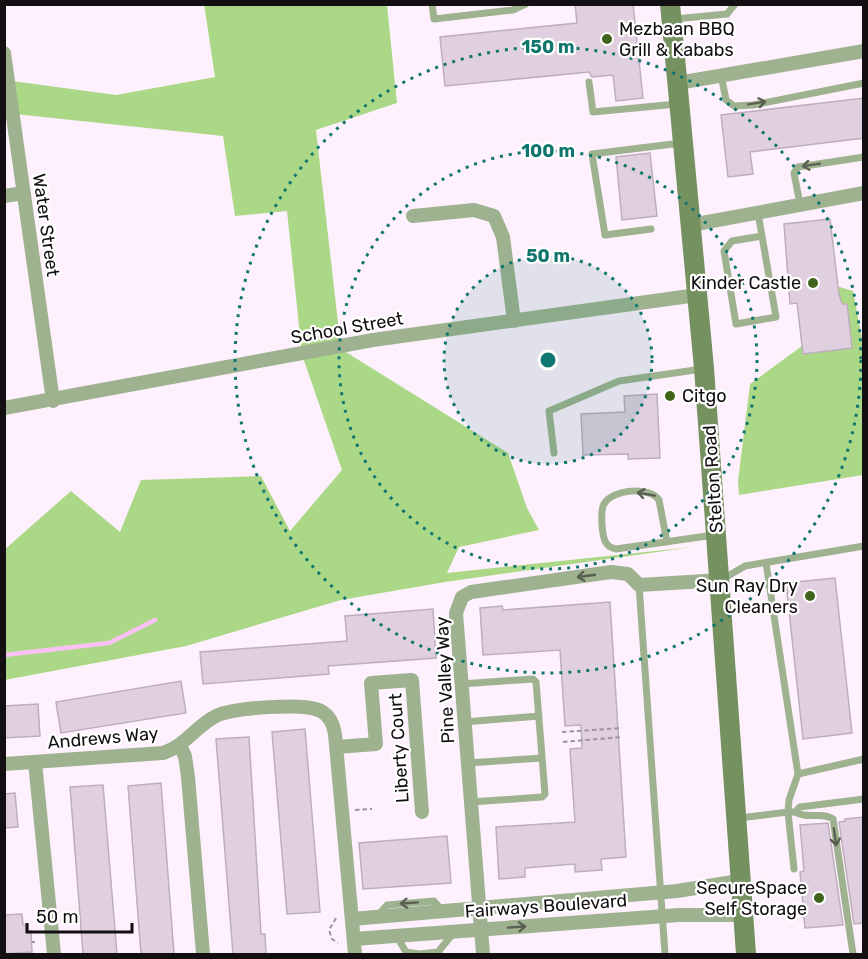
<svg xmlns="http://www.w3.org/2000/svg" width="868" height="959" viewBox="0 0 868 959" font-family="Rubik,sans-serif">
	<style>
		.forest { fill: #abd887 }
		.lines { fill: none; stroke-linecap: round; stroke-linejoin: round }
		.stream { stroke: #fac1f5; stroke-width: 4.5 }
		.building { fill: #e0d0df; stroke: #beaebc; stroke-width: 1.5 }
		.path { stroke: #9e949d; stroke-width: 2; stroke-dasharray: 4.5 3; stroke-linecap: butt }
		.lane { stroke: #9fb290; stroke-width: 7 }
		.street { stroke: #9fb290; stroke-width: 14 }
		.secondary { stroke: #75915f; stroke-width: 20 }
		.oneway { stroke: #596051 }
		.ring { fill: none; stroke: #0f766e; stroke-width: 3; stroke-dasharray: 3 6 }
		.poi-dot { fill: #41641d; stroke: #fff; stroke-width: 2 }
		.labels { text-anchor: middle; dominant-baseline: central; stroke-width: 4.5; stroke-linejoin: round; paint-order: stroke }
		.poi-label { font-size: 18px; fill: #130e12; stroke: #fff; text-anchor: end }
		.street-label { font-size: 18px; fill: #130e12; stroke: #fff }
		.centre { fill: #0f766e; stroke: #fff; stroke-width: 3 }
		.ring-label { font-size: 18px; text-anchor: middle; font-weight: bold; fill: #0f766e; stroke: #fff; stroke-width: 4.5; stroke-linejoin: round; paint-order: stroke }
	</style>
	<rect width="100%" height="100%" fill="#fef1fd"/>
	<path class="forest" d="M204 4 387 5 397 103 316 130 341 349 508 453 527 508 539 530 459 547 447 573 693 547 445 582 341 600 186 646 5 680 4 550 71 491 120 532 141 480 261 476 290 531 342 470 302 355 287 211 235 216 223 136 5 113V80L116 95 215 77Z
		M833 285 853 291 863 344V475L739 495 738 481 750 384 817 335Z"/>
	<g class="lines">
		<path class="stream" d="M4 655 109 643 155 620"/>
	</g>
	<path class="building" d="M575 4H633L643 98 616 101 613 75 592 77 589 72 445 86 440 37 577 23Z
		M864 98V138L750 152 753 174 728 177 721 115Z
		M650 153 657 216 622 220 616 157Z
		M830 219 839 295 842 304H847L852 348 803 354 797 303 790 304 784 224Z
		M657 394 660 458 628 459V454L583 455 581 414 625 412 624 396Z
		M835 578 852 733 803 739 786 583Z
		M610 602 626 857 601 859 602 870 575 872V864L525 868V877L499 879 496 827 575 822 570 749 582 748 581 725 565 726 560 650 483 655 480 608 502 606 503 610Z
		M433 609 436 658 328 666 329 674 203 684 200 652 347 641 345 616Z
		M181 681 186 713 61 733 56 702Z
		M38 704 40 736 4 738V706Z
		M305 729 320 912 287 914 272 732Z
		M249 737 261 934H265L266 954H233L216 739Z
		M161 783 174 954H141L128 786Z
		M103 785 117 954H83L70 787Z
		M15 793 18 827 4 828V794Z
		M864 817V923L854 924 839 822 845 821V819Z
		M828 823 843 925 805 928 800 872 804 871 800 825Z
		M447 836 451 883 363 889 359 843Z
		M22 914 23 925H28V931H31L32 952 4 954V915Z"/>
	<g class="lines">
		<path class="path" d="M562 732 622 728
			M563 742 622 737
			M355 810 372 809
			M336 918 329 930 332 939 338 943
			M32 942H35"/>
		<path class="lane" d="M432 4 434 19 513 10 526 4
			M674 19 727 14 735 4
			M721 75 726 100 734 106 753 105 864 83
			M589 82 593 112 677 104
			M800 204 794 173 798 167 864 157
			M758 213 776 317 736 324 724 251 732 241 762 236
			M651 229 605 235 592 154 681 143
			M554 453 549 411 619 381 702 369
			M667 542 659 500C650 486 612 489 604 504 600 510 602 534 605 541 607 546 611 548 616 549L714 535
			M766 563 798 774
			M721 580 745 566 864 546
			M639 585 665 954
			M461 684 533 679 536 682 545 794 542 797 471 802
			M464 722 539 716
			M467 763 542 758
			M795 812C808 820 821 811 833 819L853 954
			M739 818 788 812 789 800 798 774 864 759
			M794 869 788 812H795L800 807 864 799
			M377 916 387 905 434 901 443 911
			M396 935 406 952 420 954 438 952 455 931"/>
		<path class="street" d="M4 53 53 401
			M678 83 864 51
			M4 196 24 193
			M413 216 474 210 494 216 503 237 514 321
			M691 225 864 193
			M4 408 373 340 697 295
			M180 746 185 756 188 777 203 954
			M337 747 376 744 371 683 412 680 422 812
			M35 762 54 954
			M4 764 163 753C185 746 196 726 216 716 233 708 304 702 321 711 330 716 333 724 335 734L355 954
			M352 919 677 891 739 881
			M354 939 679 915H742
			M483 954 456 613 462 597 471 592 611 572 628 574 639 585 721 580"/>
		<path class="secondary" d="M670 4 704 368 746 954"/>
	</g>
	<defs><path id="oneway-shaft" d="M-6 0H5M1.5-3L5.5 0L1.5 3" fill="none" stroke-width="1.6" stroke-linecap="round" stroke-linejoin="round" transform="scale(1.5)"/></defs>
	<g class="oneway">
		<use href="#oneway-shaft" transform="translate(757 103) rotate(-9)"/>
		<use href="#oneway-shaft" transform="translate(811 165) rotate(171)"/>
		<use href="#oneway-shaft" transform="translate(646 494) rotate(-170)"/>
		<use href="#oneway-shaft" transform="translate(586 576) rotate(172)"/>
		<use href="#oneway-shaft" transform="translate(835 837) rotate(82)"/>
		<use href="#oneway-shaft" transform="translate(409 903) rotate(176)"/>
		<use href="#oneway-shaft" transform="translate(517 927) rotate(-4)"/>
	</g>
	<circle cx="548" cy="360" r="104" fill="#0f766e" fill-opacity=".12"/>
	<g class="ring">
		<circle cx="548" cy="360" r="104"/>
		<circle cx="548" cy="360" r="209"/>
		<circle cx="548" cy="360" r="313"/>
	</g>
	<g class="poi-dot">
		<circle cx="607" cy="39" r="6"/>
		<circle cx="813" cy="283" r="6"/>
		<circle cx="670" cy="396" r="6"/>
		<circle cx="810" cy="596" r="6"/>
		<circle cx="819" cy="898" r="6"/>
	</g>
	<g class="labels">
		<g class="poi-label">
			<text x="619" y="29" text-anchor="start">Mezbaan BBQ<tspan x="619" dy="21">Grill &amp; Kababs</tspan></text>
			<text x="801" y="283">Kinder Castle</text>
			<text x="682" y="396" text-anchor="start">Citgo</text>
			<text x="798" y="586">Sun Ray Dry<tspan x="798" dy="21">Cleaners</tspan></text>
			<text x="807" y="888">SecureSpace<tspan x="807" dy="21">Self Storage</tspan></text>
		</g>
		<g class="street-label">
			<text transform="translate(46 225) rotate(82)">Water Street</text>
			<text transform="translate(347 328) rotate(-10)">School Street</text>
			<text transform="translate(713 479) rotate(-94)">Stelton Road</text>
			<text transform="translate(445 680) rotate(-93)">Pine Valley Way</text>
			<text transform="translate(103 738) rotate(-5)">Andrews Way</text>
			<text transform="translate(399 748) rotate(-94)">Liberty Court</text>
			<text transform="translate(546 906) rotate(-4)">Fairways Boulevard</text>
		</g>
	</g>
	<circle cx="548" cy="360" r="9" class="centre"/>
	<g class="ring-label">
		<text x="548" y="53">150 m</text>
		<text x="548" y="157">100 m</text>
		<text x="548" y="262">50 m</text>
	</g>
	<rect width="868" height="959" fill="none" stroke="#130e12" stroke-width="12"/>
	<path d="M27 923v9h105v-9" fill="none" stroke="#130e12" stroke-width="3"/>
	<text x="36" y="923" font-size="18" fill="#130e12" stroke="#ffffff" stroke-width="4.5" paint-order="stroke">50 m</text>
</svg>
